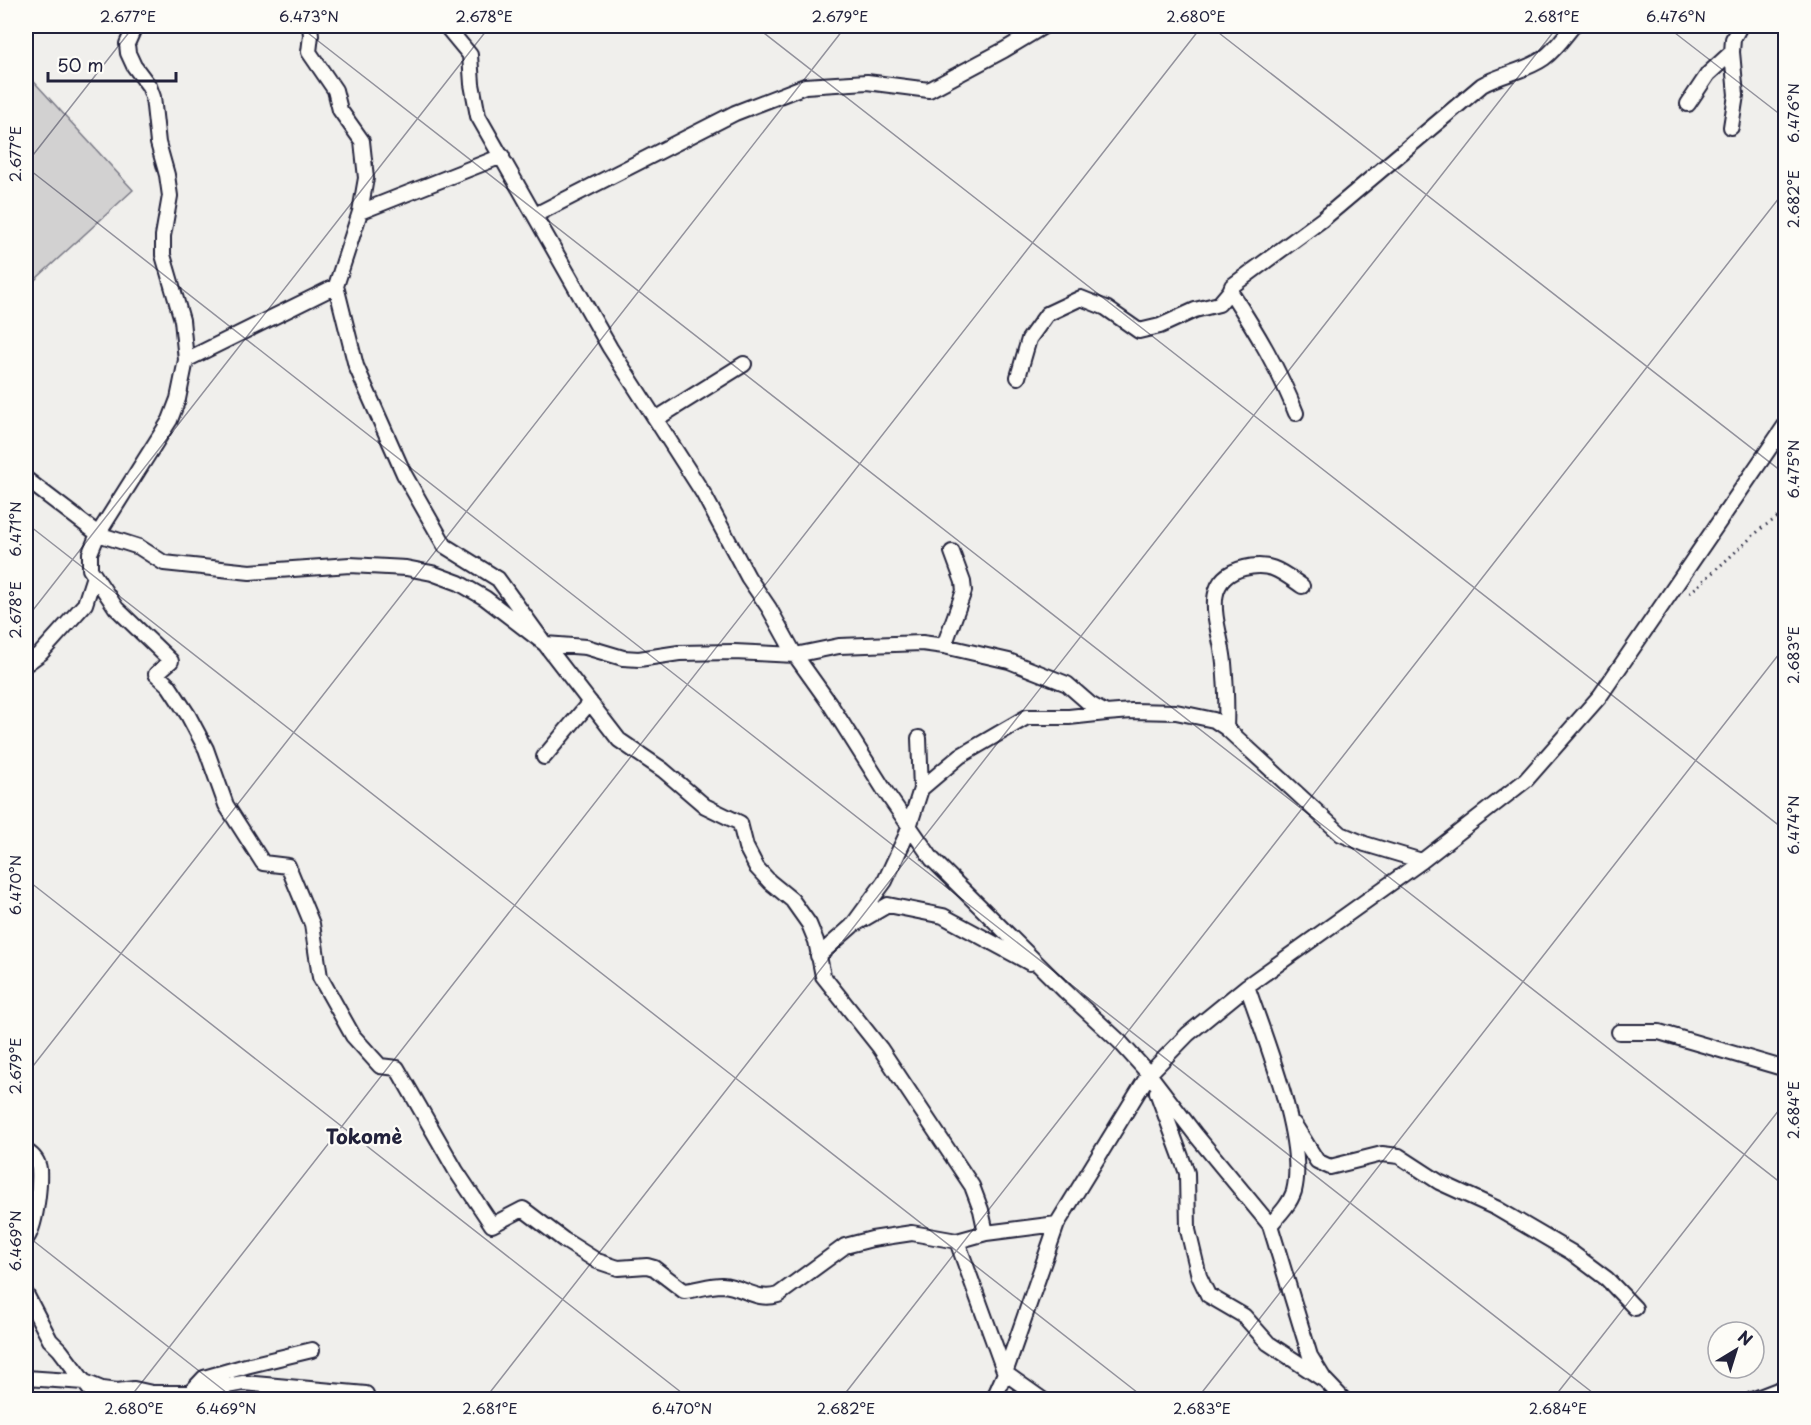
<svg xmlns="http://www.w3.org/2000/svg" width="1811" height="1425" viewBox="0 0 1811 1425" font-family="'Playpen Sans',sans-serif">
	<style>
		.green { fill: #d2d1d1; stroke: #7a7a86; stroke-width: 1.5 }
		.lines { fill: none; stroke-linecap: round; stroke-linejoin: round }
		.minor-casing { stroke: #22223b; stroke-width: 18 }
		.path { stroke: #22223b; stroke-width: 3; stroke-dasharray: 1.5 4.5; stroke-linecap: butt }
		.minor { stroke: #fdfcf7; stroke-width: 14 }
		.ticks { fill: none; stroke: #22223b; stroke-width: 1.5; stroke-opacity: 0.45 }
		.labels { text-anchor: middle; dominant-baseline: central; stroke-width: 4.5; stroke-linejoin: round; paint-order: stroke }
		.quarter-label { font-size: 20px; font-weight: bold; fill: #22223b; stroke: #fdfcf7 }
		.neatline { fill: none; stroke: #22223b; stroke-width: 2 }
		.ticks-label { font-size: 15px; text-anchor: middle; fill: #22223b }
	</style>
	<rect width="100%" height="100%" fill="#f0efec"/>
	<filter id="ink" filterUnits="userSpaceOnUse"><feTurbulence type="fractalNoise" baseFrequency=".0167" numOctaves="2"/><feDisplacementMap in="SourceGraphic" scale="12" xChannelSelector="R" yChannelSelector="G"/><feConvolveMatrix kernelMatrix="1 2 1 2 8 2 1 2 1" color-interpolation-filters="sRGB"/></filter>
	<g filter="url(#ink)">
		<path class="green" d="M26 73 133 190 26 288Z"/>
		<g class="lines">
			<defs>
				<path id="minor" d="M135 26 127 44 128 53 134 66 149 86 153 97 158 143 167 175 170 196 163 236V255L182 320 186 360 178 399 170 420 98 534 90 553V569L116 608 171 661 156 674 169 686 188 715 206 749 226 805 263 863 288 866 312 924 320 977 353 1036 380 1066 397 1068 456 1171 492 1225 523 1209 564 1240 597 1261 618 1268 647 1266 654 1268 684 1291C697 1290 709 1285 722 1285 743 1286 756 1302 778 1295L845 1246 872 1239 912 1233 957 1241 986 1233 1057 1224
					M310 26 311 35 309 52 335 90 340 110 362 141 366 178 360 212 336 286 356 366 404 474 445 546 498 579 545 644 619 740 663 770 705 806 740 823 746 847 757 868 770 882 792 900 809 924 816 941 823 976 880 1048 972 1186 981 1210 986 1233
					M446 26 470 55 472 84 478 116 610 348 703 493 748 577 769 608 795 655 830 704 885 791 932 859 1065 991 1120 1042 1149 1074 1195 1134 1270 1225 1310 1356 1324 1379 1344 1400
					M1688 104 1708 74 1732 52 1733 39 1740 26
					M1731 127 1736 95 1732 52
					M360 212 502 156
					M535 215 735 113 805 86 867 82 929 90 1004 50 1044 26
					M186 360 336 286
					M1018 377 1029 339 1047 314 1081 298 1106 308 1139 331 1160 326 1195 310 1219 304 1230 291
					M1296 413C1279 369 1256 331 1230 291L1232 286 1323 219 1482 85C1501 74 1526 71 1544 58 1555 50 1564 37 1573 26
					M656 419 744 364
					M26 479 98 534 139 547 164 563 250 572 350 565 406 568 432 573 459 583 485 598 545 644 586 647 623 658 639 659 679 653 734 652 795 655 839 646 922 643 944 646 1009 661 1067 684 1090 704 1106 713 1132 711 1176 712 1214 720 1226 728 1341 834 1365 844 1422 861
					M944 646 964 591 963 582 952 552
					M26 664 41 653 85 604 94 576
					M1226 728C1227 706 1226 685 1224 663 1222 631 1195 580 1244 568 1270 561 1282 572 1302 586
					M544 757 590 702
					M921 789 960 756 1027 717H1069L1106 713
					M857 923 888 905 943 916 1030 963
					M818 956 852 926 885 881 906 836 921 789 919 738
					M1619 1032H1659L1786 1069
					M1157 1092 1187 1173 1188 1230 1199 1276 1208 1295 1244 1316 1268 1343 1321 1378
					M1294 1124 1317 1161 1330 1167 1382 1154 1399 1156 1439 1182 1496 1208 1571 1252 1607 1279 1635 1308
					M26 1151C33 1155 38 1161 39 1169 40 1186 36 1227 26 1239
					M1270 1225C1279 1215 1290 1204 1294 1191 1307 1140 1264 1037 1247 986L1422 861 1526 780 1600 696 1786 424
					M957 1241 1005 1373 1043 1400
					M26 1294 50 1340 60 1350 91 1391 100 1400
					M26 1378 85 1382 102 1389 117 1391 134 1389 152 1393H190L243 1383 366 1394
					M190 1393 204 1378 246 1366 312 1350
					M993 1400 1005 1373 1057 1224 1149 1074 1188 1034 1247 986
					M1752 1400 1783 1388 1786 1389"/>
			</defs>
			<use href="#minor" class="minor-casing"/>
			<path class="path" d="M1690 593 1763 527 1786 512"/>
			<use href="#minor" class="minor"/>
		</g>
	</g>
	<path class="ticks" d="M299 26 1786 1187M755 26 1786 831M1210 26 1786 475M1666 26 1786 119M26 164 134 26M26 167 1602 1400M26 523 1147 1400M26 619 490 26M26 879 691 1400M26 1075 846 26M26 1235 236 1400M128 1400 1202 26M484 1400 1558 26M840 1400 1786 189M1196 1400 1786 645M1552 1400 1786 1101"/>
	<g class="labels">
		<g class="quarter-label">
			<text x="364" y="1136">Tokomè</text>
		</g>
	</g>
	<rect width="1811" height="1425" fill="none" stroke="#fdfcf7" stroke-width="66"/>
	<g transform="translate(1736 1350) rotate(38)"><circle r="28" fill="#fdfcf7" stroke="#a5a5ac" stroke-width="1.5"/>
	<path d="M0-4.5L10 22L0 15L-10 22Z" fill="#22223b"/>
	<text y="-9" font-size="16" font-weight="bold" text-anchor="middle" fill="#22223b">N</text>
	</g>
	<path d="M48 72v9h128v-9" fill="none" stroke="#22223b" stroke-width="3"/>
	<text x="57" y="72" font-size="18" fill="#22223b" stroke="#fdfcf7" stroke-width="4.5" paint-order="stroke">50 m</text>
	<rect x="33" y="33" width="1745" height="1359" class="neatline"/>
	<g class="ticks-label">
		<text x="128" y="22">2.677°E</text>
		<text x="309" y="22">6.473°N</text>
		<text x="484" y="22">2.678°E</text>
		<text x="840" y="22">2.679°E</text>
		<text x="1196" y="22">2.680°E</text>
		<text x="1552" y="22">2.681°E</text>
		<text x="1676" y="22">6.476°N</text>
		<text transform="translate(1794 113) rotate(-90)" y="5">6.476°N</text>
		<text transform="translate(16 154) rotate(-90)" y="5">2.677°E</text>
		<text transform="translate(1794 199) rotate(-90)" y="5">2.682°E</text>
		<text transform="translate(1794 469) rotate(-90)" y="5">6.475°N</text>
		<text transform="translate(16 529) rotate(-90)" y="5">6.471°N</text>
		<text transform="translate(16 610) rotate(-90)" y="5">2.678°E</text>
		<text transform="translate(1794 655) rotate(-90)" y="5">2.683°E</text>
		<text transform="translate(1794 825) rotate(-90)" y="5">6.474°N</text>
		<text transform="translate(16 885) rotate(-90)" y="5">6.470°N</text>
		<text transform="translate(16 1066) rotate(-90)" y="5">2.679°E</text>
		<text transform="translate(1794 1110) rotate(-90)" y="5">2.684°E</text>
		<text transform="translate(16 1241) rotate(-90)" y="5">6.469°N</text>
		<text x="134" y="1414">2.680°E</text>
		<text x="226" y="1414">6.469°N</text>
		<text x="490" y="1414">2.681°E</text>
		<text x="682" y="1414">6.470°N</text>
		<text x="846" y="1414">2.682°E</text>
		<text x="1202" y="1414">2.683°E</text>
		<text x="1558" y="1414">2.684°E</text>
	</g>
</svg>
